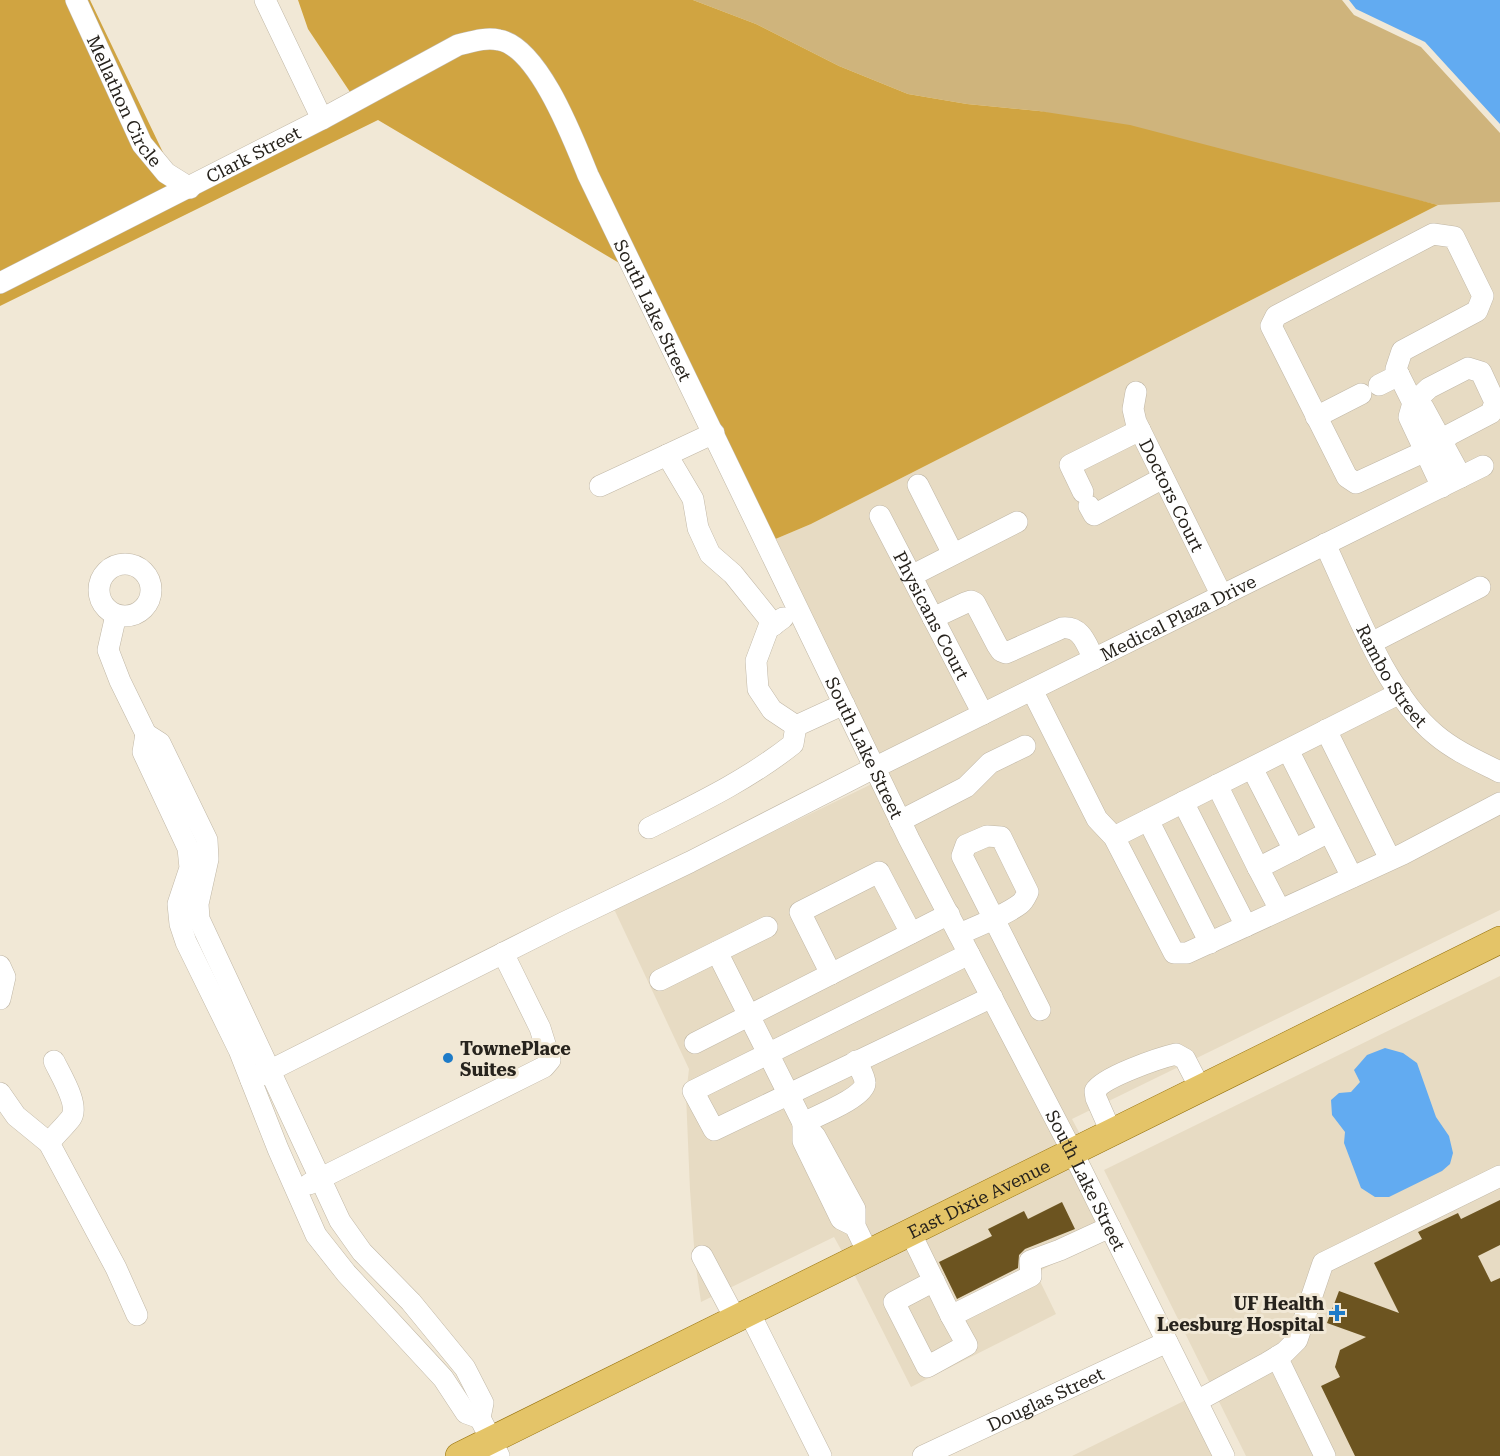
<svg xmlns="http://www.w3.org/2000/svg" width="1500" height="1456" viewBox="0 0 1500 1456" font-family="'Roboto Serif',serif">
	<style>
		.built { fill: #e7dbc3 }
		.green { fill: #cfb47c }
		.forest { fill: #d0a441 }
		.water { fill: #62abf1 }
		.building { fill: #6c5420 }
		.lines { fill: none; stroke-linecap: round; stroke-linejoin: round }
		.minor-casing { stroke: #c0b7a6; stroke-width: 22 }
		.major-casing { stroke: #96720d; stroke-width: 28 }
		.minor { stroke: #fff; stroke-width: 21 }
		.major { stroke: #e4c468; stroke-width: 27 }
		.poi-dot { fill: #1e7bc8; stroke: #f1e8d6; stroke-width: 2 }
		.labels { text-anchor: middle; dominant-baseline: central; stroke-width: 6; stroke-linejoin: round; paint-order: stroke }
		.street-label { font-size: 18px; fill: #27231d; stroke: #f1e8d6 }
		.poi-label { font-size: 18px; font-weight: bold; fill: #27231d; stroke: #f1e8d6; text-anchor: start }
	</style>
	<rect width="100%" height="100%" fill="#f1e8d6"/>
	<path class="built" d="M1500 202V910L1072 1119 1082 1138 844 1255 834 1237 701 1302 695 1260 690 1190 686 1095 689 1069 614 909 882 779 766 543 811 524 1438 205Z
		M1500 976V1456H1246L1104 1170Z
		M1070 1162 1106 1236 1036 1273 1056 1314 911 1387 852 1270Z
		M1188 1399 1216 1456H1072Z"/>
	<path class="green" d="M693 0H1342L1354 15 1421 47 1500 133V202L1438 205 1039 111 967 104 908 94 839 66 756 24Z"/>
	<path class="forest" d="M0 0H90L181 190 356 101 308 29 298 0H693L756 24 839 66 908 94 967 104 1039 111 1130 125 1438 205 811 524 766 543 636 273 378 120 0 306Z"/>
	<path class="water" d="M1349 0H1500V124L1425 42 1356 9Z
		M1385 1048 1403 1053 1417 1063 1436 1117 1449 1136 1453 1153 1450 1164 1442 1171 1389 1197H1375L1361 1188 1344 1143 1345 1132 1332 1115 1331 1100 1339 1093 1351 1092 1360 1082 1354 1070 1367 1055Z"/>
	<path class="building" d="M1500 1200V1245L1478 1256 1491 1282 1500 1278V1456H1355L1321 1386 1340 1377 1335 1367 1340 1350 1366 1337 1327 1323 1339 1291 1399 1313 1374 1263 1422 1239 1418 1232 1458 1213 1461 1219Z
		M1062 1202 1075 1229 1025 1249 1019 1255 1018 1268 957 1299 939 1262 992 1236 988 1229 1024 1211 1028 1219Z"/>
	<g class="lines">
		<defs>
			<g id="minor">
				<path id="s1" d="M76 0 142 144 166 173 190 188"/>
				<path d="M265 0 322 119"/>
				<path d="M1433 234 1454 237 1483 296 1477 311 1402 351 1396 369 1413 403 1429 388 1468 368 1481 372 1495 402 1491 413 1449 435 1443 443 1356 483 1347 477 1271 326 1276 316Z"/>
				<path id="s2" d="M0 283 322 119 458 45C471 42 485 37 499 40 539 47 574 141 588 175L909 839 1072 1151 1224 1456"/>
				<path d="M1379 385 1399 375"/>
				<path id="s3" d="M1136 392 1133 409 1136 422 1222 596"/>
				<path d="M1316 417 1361 394"/>
				<path d="M667 455 714 433"/>
				<path d="M918 485 953 554"/>
				<path d="M600 486 667 455 693 499 698 528 710 554 733 574 774 625"/>
				<path d="M1442 487 1409 417 1413 403 1423 407 1461 477"/>
				<path d="M1083 492 1070 465 1140 430"/>
				<path d="M1089 506 1094 515 1163 478"/>
				<path id="s4" d="M880 516 983 714"/>
				<path id="s5" d="M1325 544C1353 603 1386 694 1436 735 1455 751 1478 761 1500 772"/>
				<circle cx="125" cy="590" r="26"/>
				<path d="M911 576 1017 522"/>
				<path d="M116 615 108 650 120 681 146 734 160 743 207 840 208 859 198 904 199 919 340 1221 362 1252 411 1302 465 1368 483 1403 480 1418 499 1456"/>
				<path d="M783 618 768 629 756 661 758 689 772 710 796 726 844 704"/>
				<path d="M933 618 965 603 971 601 975 603 997 645 1001 651 1006 653 1062 628C1082 626 1086 644 1094 659"/>
				<path d="M1371 643 1480 587"/>
				<path d="M1032 690 1097 819 1114 837 1174 953H1187L1403 854 1500 803"/>
				<path d="M1326 730 1390 859"/>
				<path d="M146 734 143 752 188 848 190 868 178 904 180 924 186 942 239 1050 278 1149 316 1235 346 1273 443 1378 466 1413 480 1418"/>
				<path d="M1288 750 1352 877"/>
				<path d="M1252 768 1294 850"/>
				<path d="M1217 785 1258 868"/>
				<path d="M1183 802 1246 926"/>
				<path d="M1148 820 1210 943"/>
				<path d="M900 821 966 787 990 763 1025 746"/>
				<path d="M649 828C699 803 749 779 793 744L796 726"/>
				<path d="M1114 837 1400 693"/>
				<path d="M1280 910 1258 868 1329 832"/>
				<path d="M959 934C976 927 1007 914 1020 904 1024 901 1026 896 1028 892L1001 837 987 836 966 845 962 856 1040 1010"/>
				<path d="M717 952 803 1123C814 1117 866 1097 865 1083 865 1076 859 1068 856 1061"/>
				<path d="M969 954 693 1091 714 1130 992 997"/>
				<path d="M0 966 5 977 0 999"/>
				<path d="M831 974 800 912 879 872 911 933"/>
				<path d="M660 980 767 927"/>
				<path d="M695 1043 949 914"/>
				<path id="s6" d="M251 1080 563 923 690 862 874 768 1483 466"/>
				<path d="M0 1093 16 1116 49 1143 116 1268 137 1315"/>
				<path d="M1111 1132 1096 1098 1095 1091C1103 1077 1159 1058 1176 1054L1185 1059 1200 1088"/>
				<path d="M49 1143C56 1134 64 1127 71 1118 80 1105 60 1074 54 1061"/>
				<path d="M309 1184 544 1067 550 1060 540 1028 503 953"/>
				<path d="M855 1226 841 1219 803 1141V1123L815 1136 855 1209V1226L868 1253"/>
				<path d="M910 1232 951 1316 1031 1276 1030 1261 1060 1250 1110 1227"/>
				<path d="M702 1256 735 1318"/>
				<path d="M934 1281 894 1302 927 1367 967 1345 951 1316"/>
				<path d="M749 1312 821 1456"/>
				<path d="M1277 1357 1325 1456"/>
				<path d="M1197 1401 1267 1363 1285 1352 1297 1340 1323 1263 1500 1176"/>
				<path id="s7" d="M923 1456 1167 1342"/>
			</g>
			<g id="major">
				<path id="s8" d="M459 1456 1500 940"/>
			</g>
		</defs>
		<use href="#minor" class="minor-casing"/>
		<use href="#major" class="major-casing"/>
		<use href="#minor" class="minor"/>
		<use href="#major" class="major"/>
	</g>
	<g class="poi-dot">
		<circle cx="448" cy="1058" r="6"/>
		<path d="M1334 1304h6v6h6v6h-6v6h-6v-6h-6v-6h6z"/>
	</g>
	<g class="labels">
		<g class="street-label">
			<text stroke="none"><textPath href="#s1" startOffset="112">Mellathon Circle</textPath></text>
			<text stroke="none"><textPath href="#s2" startOffset="284">Clark Street</textPath></text>
			<text stroke="none"><textPath href="#s2" startOffset="874">South Lake Street</textPath></text>
			<text stroke="none"><textPath href="#s3" startOffset="112">Doctors Court</textPath></text>
			<text stroke="none"><textPath href="#s4" startOffset="112">Physicans Court</textPath></text>
			<text stroke="none"><textPath href="#s6" startOffset="1036">Medical Plaza Drive</textPath></text>
			<text stroke="none"><textPath href="#s5" startOffset="148">Rambo Street</textPath></text>
			<text stroke="none"><textPath href="#s2" startOffset="1360">South Lake Street</textPath></text>
			<text stroke="none"><textPath href="#s2" startOffset="1846">South Lake Street</textPath></text>
			<text stroke="none"><textPath href="#s8" startOffset="580">East Dixie Avenue</textPath></text>
			<text stroke="none"><textPath href="#s7" startOffset="135">Douglas Street</textPath></text>
		</g>
		<g class="poi-label">
			<text x="460" y="1048">TownePlace<tspan x="460" dy="21">Suites</tspan></text>
			<text x="1324" y="1303" text-anchor="end">UF Health<tspan x="1324" dy="21">Leesburg Hospital</tspan></text>
		</g>
	</g>
</svg>
